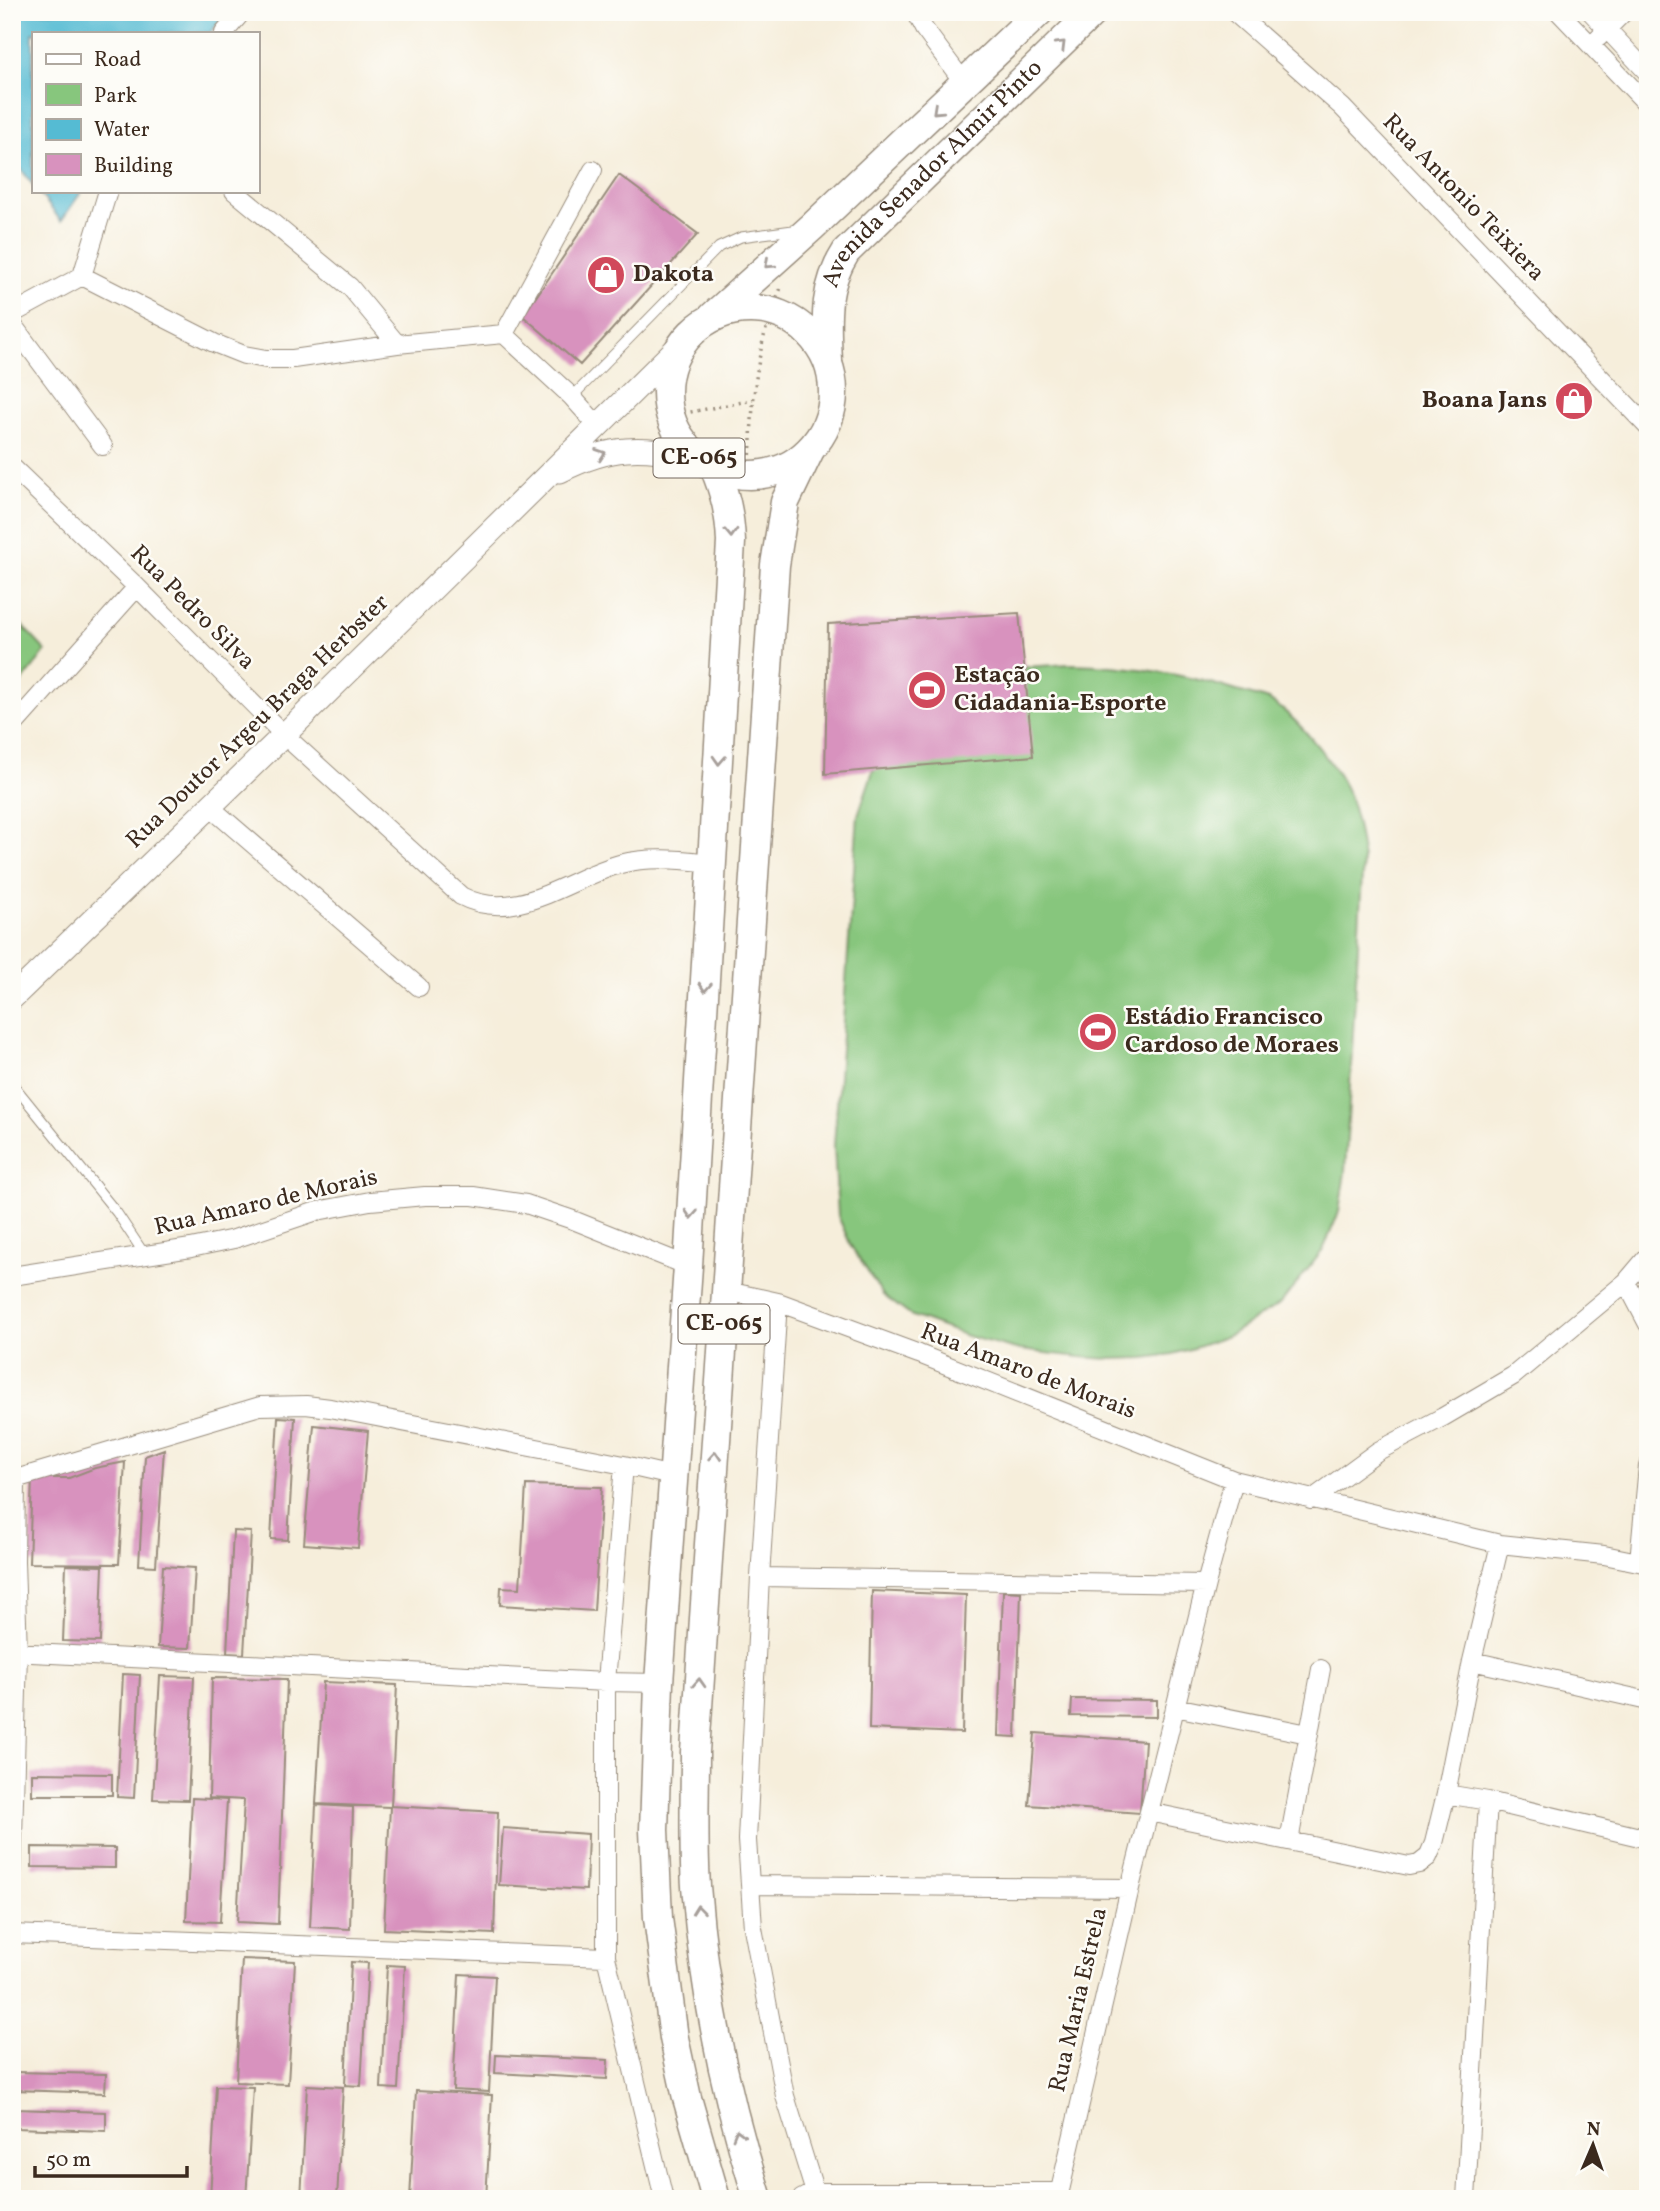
<svg xmlns="http://www.w3.org/2000/svg" width="1660" height="2211" viewBox="0 0 1660 2211" font-family="Vollkorn,serif">
	<style>
		.green { fill: #87c67d; stroke: #61784e; stroke-width: 2 }
		.water { fill: #55bbd3; stroke: #487278; stroke-width: 2 }
		.building { fill: #d892be }
		.lines { fill: none; stroke-linecap: round; stroke-linejoin: round }
		.service-casing { stroke: #988c7c; stroke-width: 11 }
		.minor-casing { stroke: #988c7c; stroke-width: 20 }
		.tertiary-casing { stroke: #988c7c; stroke-width: 25 }
		.primary-casing { stroke: #988c7c; stroke-width: 31 }
		.path { stroke: #988c7c; stroke-width: 3.5; stroke-dasharray: 2 5; stroke-linecap: butt }
		.service { stroke: #fff; stroke-width: 9 }
		.minor { stroke: #fff; stroke-width: 18 }
		.tertiary { stroke: #fff; stroke-width: 23 }
		.primary { stroke: #fff; stroke-width: 28 }
		.oneway { stroke: #a79f9a }
		.labels { text-anchor: middle; dominant-baseline: central; stroke-width: 5; stroke-linejoin: round; paint-order: stroke }
		.shield { fill: #fdfcf7; stroke: #75695f; stroke-width: 2 }
		.shield-label { font-size: 23px; font-weight: bold; fill: #3b2a1e }
		.street-label { font-size: 24px; fill: #3b2a1e; stroke: #fdfcf7 }
		.poi-label { font-size: 24px; font-weight: bold; fill: #3b2a1e; stroke: #fdfcf7; text-anchor: start }
	</style>
	<rect width="100%" height="100%" fill="#fdfcf7"/>
	<filter id="ink" filterUnits="userSpaceOnUse"><feTurbulence type="fractalNoise" baseFrequency=".0143" numOctaves="2"/><feDisplacementMap in="SourceGraphic" scale="14" xChannelSelector="R" yChannelSelector="G"/><feConvolveMatrix kernelMatrix="1 2 1 2 8 2 1 2 1" color-interpolation-filters="sRGB"/></filter>
	<filter id="wash" filterUnits="userSpaceOnUse"><feTurbulence type="fractalNoise" baseFrequency=".00686" numOctaves="4" result="noise"/><feDisplacementMap in="SourceGraphic" scale="28" xChannelSelector="R" yChannelSelector="G"/><feGaussianBlur stdDeviation="1.57" result="paint"/><feColorMatrix in="noise" values="0 0 0 0 0 0 0 0 0 0 0 0 0 0 0 0 0 1.4 0 .05"/><feComposite in="paint" operator="in"/></filter>
	<g filter="url(#wash)">
		<rect width="100%" height="100%" fill="#f6eedb"/>
		<path class="green" d="M12 615 46 651 12 695Z
			M1069 664C1127 665 1183 673 1237 691 1247 694 1258 696 1268 700 1294 713 1332 761 1345 787 1356 810 1359 835 1363 859L1345 1172 1339 1212 1323 1250 1281 1303 1228 1336 1200 1346 1173 1354 1144 1358 1109 1359 1080 1357 1020 1350 967 1336 910 1315 883 1295 851 1246 838 1216 834 1146 858 815 873 771 898 734 989 674 1026 667Z"/>
		<path class="water" d="M12 12H228L210 33H33V185L12 157Z
			M38 191H82L61 221Z"/>
		<g id="blocks">
			<path class="building" d="M619 175 698 234 580 365 523 316Z
				M1019 613 1033 756 825 774 828 624Z
				M278 1417 295 1418 288 1540 271 1539Z
				M314 1425 368 1431 358 1548 304 1544Z
				M164 1449 156 1566 139 1565 145 1456Z
				M125 1462 119 1564 29 1563 32 1478H69L95 1468Z
				M526 1485 602 1487 594 1611 500 1605 501 1587 520 1588Z
				M233 1531 251 1532 244 1654 227 1653Z
				M66 1565 103 1566 100 1642 63 1641Z
				M163 1566 195 1568 190 1648 158 1647Z
				M872 1591 966 1595 962 1733 869 1729Z
				M1003 1591 1021 1592 1016 1737 998 1736Z
				M123 1674 140 1675 134 1798 117 1797Z
				M160 1676 194 1677 188 1800 153 1799Z
				M212 1678 287 1679 278 1924 237 1922 244 1800 209 1798Z
				M323 1682 397 1685 391 1806 498 1812 494 1934 384 1929 390 1807 316 1804Z
				M1072 1699 1157 1700V1717L1071 1716Z
				M1035 1733 1145 1741 1140 1813 1029 1805Z
				M32 1773 112 1774V1795H32Z
				M192 1798 227 1800 220 1922 186 1921Z
				M316 1805 353 1807 350 1929 310 1927Z
				M503 1828 588 1834 586 1890 499 1885Z
				M32 1847 115 1848V1868L32 1867Z
				M242 1959 295 1961 288 2084 236 2082Z
				M351 1962 368 1963 361 2086 345 2085Z
				M387 1965 405 1966 398 2089 381 2088Z
				M459 1974 495 1976 489 2092 453 2090Z
				M496 2055 608 2060 607 2079 495 2073Z
				M15 2072 106 2074 105 2093 14 2090Z
				M307 2085 343 2087 337 2199H301Z
				M216 2086 253 2087 246 2199H210Z
				M416 2091 492 2095 486 2199H410Z
				M15 2109 106 2112V2131L15 2128Z"/>
		</g>
	</g>
	<g filter="url(#ink)">
		<use href="#blocks" fill-opacity="0" stroke="#988c7c" stroke-width="2"/>
		<g class="lines">
			<defs>
				<path id="service" d="M572 397 719 247 741 237 800 229
					M12 1083 117 1213 145 1255"/>
				<path id="minor" d="M915 12 924 29 965 84
					M1234 12 1342 107 1648 427
					M1559 12 1648 105
					M1591 12 1648 73
					M224 33 242 12
					M1598 38 1624 12
					M234 191 350 287 397 344
					M82 276 214 343 244 355 266 359H293L397 344 504 334 572 397 598 426
					M12 314 82 276 108 191
					M12 324 103 446
					M504 334 593 170
					M12 467 137 587 284 735 461 896C516 925 569 878 620 864 651 856 682 860 712 863
					M12 727 137 587
					M210 807 419 987
					M12 1276 191 1248 234 1239 317 1211 370 1201 425 1196H473L526 1204 573 1220 688 1266
					M1626 1282 1648 1324
					M727 1291 778 1302 919 1354 1234 1480 1500 1544 1604 1555 1648 1564
					M778 1302 760 1577 747 1840 753 1928 785 2096 817 2199
					M624 1465 672 1476
					M12 1480 260 1406 306 1405 330 1408 624 1465 606 1682V1957L664 2199
					M1311 1500 1378 1451 1443 1417 1513 1376 1626 1282 1648 1256
					M1639 1561 1648 1466
					M760 1577 1206 1584
					M12 1652 606 1682 659 1683
					M1472 1661 1648 1701
					M1175 1707 1308 1734
					M1446 1794 1488 1801 1648 1839
					M1149 1812 1409 1866 1419 1864 1428 1857 1434 1843 1446 1794 1472 1661 1500 1544
					M1289 1841 1321 1669
					M12 1875 18 1652 15 1561 16 1479
					M750 1885 1130 1888
					M12 1934 606 1957
					M801 2199 814 2192H1060
					M1058 2199 1130 1888 1206 1584 1234 1480
					M1466 2199 1488 1801"/>
				<path id="tertiary" d="M560 471C613 444 639 447 696 456
					M12 998 284 735 676 349"/>
				<g id="primary">
					<circle cx="750" cy="392" r="83"/>
					<path d="M713 316 812 227 1039 12"/>
					<path id="s1" d="M828 361C826 320 823 288 846 252L1093 12"/>
					<path d="M714 467C725 493 730 514 731 542L688 1266 659 1683 654 1830 658 1918 674 2038 687 2098 716 2199"/>
					<path d="M758 2199C726 2098 704 1992 696 1886 693 1842 695 1797 695 1752L775 565 785 502 810 450"/>
				</g>
			</defs>
			<use href="#service" class="service-casing"/>
			<use href="#minor" class="minor-casing"/>
			<use href="#tertiary" class="tertiary-casing"/>
			<use href="#primary" class="primary-casing"/>
			<path class="path" d="M670 416 753 400
				M749 490C752 420 751 354 781 288"/>
			<use href="#service" class="service"/>
			<use href="#minor" class="minor"/>
			<use href="#tertiary" class="tertiary"/>
			<use href="#primary" class="primary"/>
		</g>
		<defs><path id="oneway-chevron" d="M-2-3.5L2.5 0L-2 3.5" fill="none" stroke-width="1.6" stroke-linecap="round" stroke-linejoin="round" transform="scale(1.75)"/></defs>
		<g class="oneway">
			<use href="#oneway-chevron" transform="translate(1061 45) rotate(-45)"/>
			<use href="#oneway-chevron" transform="translate(937 110) rotate(137)"/>
			<use href="#oneway-chevron" transform="translate(769 264) rotate(138)"/>
			<use href="#oneway-chevron" transform="translate(601 454) rotate(-19)"/>
			<use href="#oneway-chevron" transform="translate(731 533) rotate(88)"/>
			<use href="#oneway-chevron" transform="translate(719 760) rotate(93)"/>
			<use href="#oneway-chevron" transform="translate(705 987) rotate(94)"/>
			<use href="#oneway-chevron" transform="translate(691 1214) rotate(94)"/>
			<use href="#oneway-chevron" transform="translate(715 1456) rotate(-86)"/>
			<use href="#oneway-chevron" transform="translate(699 1683) rotate(-87)"/>
			<use href="#oneway-chevron" transform="translate(698 1910) rotate(-96)"/>
			<use href="#oneway-chevron" transform="translate(738 2134) rotate(-105)"/>
		</g>
	</g>
	<defs>
		<symbol id="shop-disc" viewBox="-11 -11 22 22"><circle r="9.5" fill="#d1495b" stroke="#fdfcf7"/><path d="M-5-2.5h2.3a2.7 3.5 0 0 1 5.4 0H5L5.5 6h-11ZM-1.5-2.5h3a1.5 2.3 0 0 0-3 0Z" fill="#fff"/></symbol>
		<symbol id="stadium-disc" viewBox="-11 -11 22 22"><circle r="9.5" fill="#d1495b" stroke="#fdfcf7"/><path d="M0-5a6.5 5 0 1 0 0 10a6.5 5 0 1 0 0-10ZM-3.5-1.8h7v3.6h-7Z" fill="#fff"/></symbol>
	</defs>
	<g fill-rule="evenodd">
		<use href="#shop-disc" x="584" y="253" width="44" height="44"/>
		<use href="#shop-disc" x="1552" y="379" width="44" height="44"/>
		<use href="#stadium-disc" x="905" y="668" width="44" height="44"/>
		<use href="#stadium-disc" x="1076" y="1010" width="44" height="44"/>
	</g>
	<g class="labels">
		<g class="shield">
			<rect x="653.5" y="438.5" width="91" height="39" rx="5"/>
			<rect x="678.5" y="1304.5" width="91" height="39" rx="5"/>
		</g>
		<g class="shield-label">
			<text x="699" y="458">CE-065</text>
			<text x="724" y="1324">CE-065</text>
		</g>
		<g class="street-label">
			<text stroke="none"><textPath href="#s1" startOffset="228">Avenida Senador Almir Pinto</textPath></text>
			<text transform="translate(1463 198) rotate(46)">Rua Antonio Teixiera</text>
			<text transform="translate(192 608) rotate(45)">Rua Pedro Silva</text>
			<text transform="translate(258 722) rotate(-44)">Rua Doutor Argeu Braga Herbster</text>
			<text transform="translate(266 1203) rotate(-13)">Rua Amaro de Morais</text>
			<text transform="translate(1028 1372) rotate(21)">Rua Amaro de Morais</text>
			<text transform="translate(1079 2000) rotate(-77)">Rua Maria Estrela</text>
		</g>
		<g class="poi-label">
			<text x="633" y="275">Dakota</text>
			<text x="1547" y="401" text-anchor="end">Boana Jans</text>
			<text x="954" y="676">Estação<tspan x="954" dy="28">Cidadania-Esporte</tspan></text>
			<text x="1125" y="1018">Estádio Francisco<tspan x="1125" dy="28">Cardoso de Moraes</tspan></text>
		</g>
	</g>
	<rect width="1660" height="2211" fill="none" stroke="#fdfcf7" stroke-width="42"/>
	<rect x="32" y="32" width="228" height="161" fill="#fdfcf7" stroke="#afa8a0" stroke-width="2"/>
	<rect x="46" y="54" width="35" height="10" fill="#ffffff" stroke="#afa8a0" stroke-width="2"/>
	<text x="94" y="66" font-size="21" fill="#3b2a1e">Road</text>
	<rect x="46" y="84" width="35" height="21" fill="#87c67d" stroke="#afa8a0" stroke-width="2"/>
	<text x="94" y="102" font-size="21" fill="#3b2a1e">Park</text>
	<rect x="46" y="119" width="35" height="21" fill="#55bbd3" stroke="#afa8a0" stroke-width="2"/>
	<text x="94" y="136" font-size="21" fill="#3b2a1e">Water</text>
	<rect x="46" y="154" width="35" height="21" fill="#d892be" stroke="#afa8a0" stroke-width="2"/>
	<text x="94" y="172" font-size="21" fill="#3b2a1e">Building</text>
	<g transform="translate(1593 2145) rotate(2)" stroke="#fdfcf7" stroke-width="5" paint-order="stroke">
	<path d="M0-5L12 26L0 18L-12 26Z" fill="#3b2a1e"/>
	<text y="-10" font-size="19" font-weight="bold" text-anchor="middle" fill="#3b2a1e">N</text>
	</g>
	<path d="M35 2166v10h152v-10" fill="none" stroke="#3b2a1e" stroke-width="3.5"/>
	<text x="46" y="2166" font-size="21" fill="#3b2a1e" stroke="#fdfcf7" stroke-width="5" paint-order="stroke">50 m</text>
</svg>
